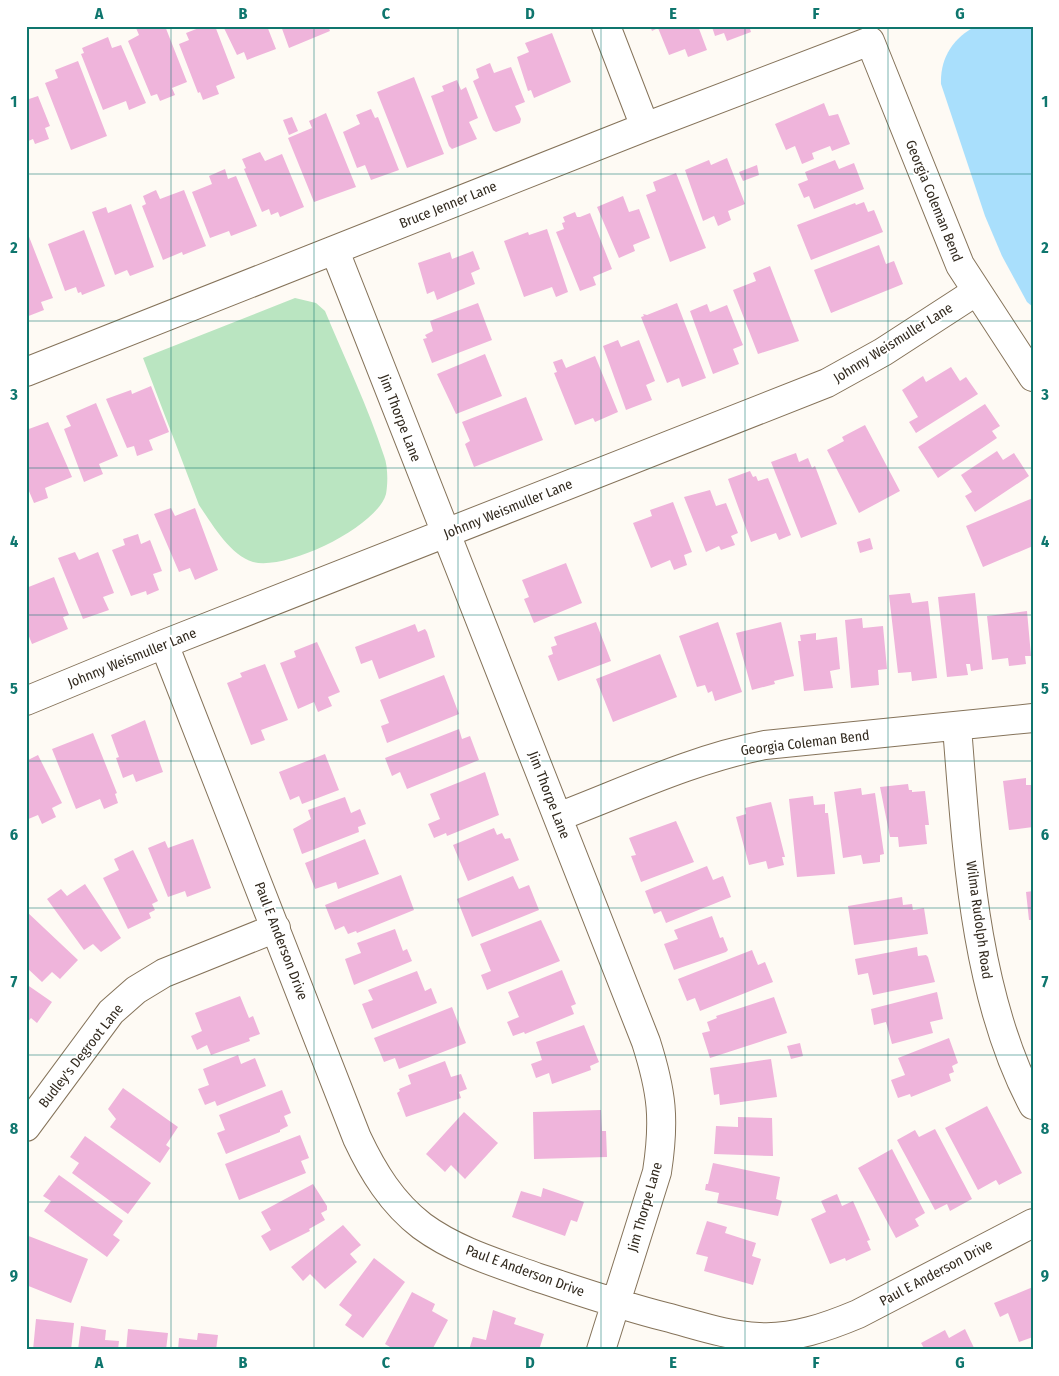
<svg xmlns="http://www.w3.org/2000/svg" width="1059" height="1376" viewBox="0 0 1059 1376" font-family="'Fira Sans Condensed',sans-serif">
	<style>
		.green { fill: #bae5c1 }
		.water { fill: #a9dffc }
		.building { fill: #efb4db }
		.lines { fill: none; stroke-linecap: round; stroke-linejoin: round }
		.minor-casing { stroke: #85735a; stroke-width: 30 }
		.minor { stroke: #fff; stroke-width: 28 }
		.grid { fill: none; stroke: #0f766e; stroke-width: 1; stroke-opacity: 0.55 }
		.labels { text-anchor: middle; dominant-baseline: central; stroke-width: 4; stroke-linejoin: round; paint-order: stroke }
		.street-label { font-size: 14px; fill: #322a1f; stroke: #fff }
		.neatline { fill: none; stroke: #0f766e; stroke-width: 2 }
		.grid-label { font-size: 16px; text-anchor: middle; font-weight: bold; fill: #0f766e }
	</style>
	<rect width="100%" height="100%" fill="#fefaf4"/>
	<path class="green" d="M295 298 316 303 325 311C345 359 368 407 384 456 388 466 388 483 386 494 377 527 286 571 253 562 230 555 212 524 199 505L143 358Z"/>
	<path class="water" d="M976 26H1033V307L1027 302 1002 256 985 216 941 84C940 58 953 38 976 26Z"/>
	<path class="building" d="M140 26H165L187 82 172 88 175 95 160 101 157 94 151 96 128 41 139 35 136 28Z
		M204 26H215L235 78 216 86 219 94 203 100 200 92 198 93 179 44 189 40 186 33Z
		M223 26H267L276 49 247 60 244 52 237 55Z
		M281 26H328L330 31 289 48Z
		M650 26H698L707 50 688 57 685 49 669 55 658 28 652 31Z
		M708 26H749L751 32 727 41 724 33 715 36 712 27 709 28Z
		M552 33 571 82 534 98 531 90 528 91 517 57 529 52 525 43Z
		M108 37 112 48 121 45 146 103 129 110 126 101 103 110 81 54 84 53 82 48Z
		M78 61 107 136 71 150 45 83 58 78 55 70Z
		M490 63 494 73 511 67 525 102 515 106 521 119 520 123 496 132 493 130 473 81 479 78 476 69Z
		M414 77 444 154 407 168 377 92Z
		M457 80 461 90 466 87 478 118 469 122 477 139 452 149 449 146 431 96 444 91 442 86Z
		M26 92 29 99 38 96 50 126 45 128 49 139 35 144 33 139 26 142Z
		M824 103 829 116 838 114 850 144 832 151 830 146 812 153 814 159 802 164 795 146 786 150 775 124Z
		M371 109 375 118 378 117 399 170 371 180 365 165 357 168 343 132 360 124 356 115Z
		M326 113 356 187 314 202 288 138 312 128 309 121Z
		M292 117 298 131 289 135 283 120Z
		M260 152 265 161 282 154 304 207 280 217 278 212 271 215 269 209 262 212 244 169 246 168 242 159Z
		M727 158 745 204 728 211 731 220 718 226 714 216 703 221 685 170 709 160 711 165Z
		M835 160 839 169 854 163 864 189 814 209 809 196 804 198 798 184 808 180 805 172Z
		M757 165 759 175 743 181 739 172Z
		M225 169 228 179 236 176 257 226 231 236 229 231 210 238 192 192 212 184 209 176Z
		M676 173 706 248 670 262 646 195 656 191 653 182Z
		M156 190 160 199 184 190 206 246 183 255 182 252 163 260 142 206 146 204 143 196Z
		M623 196 629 212 639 209 650 238 633 245 635 251 619 258 597 207Z
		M864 202 868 212 874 210 883 232 811 260 797 225 855 203 856 205Z
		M131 204 154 267 130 276 127 270 115 275 92 212 106 207 108 213Z
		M575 212 577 217H580L590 213 612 269 593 277 596 285 580 291 556 232 564 229 562 223 565 222 563 217Z
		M26 229 53 298 41 302 44 310 26 317Z
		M547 229 568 292 556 297 552 287 524 297 504 241 528 232 529 235Z
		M84 230 105 286 82 295 81 292 78 293 76 287 65 291 48 244Z
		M879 245 886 264 894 261 903 284 831 313 814 270Z
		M473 251 480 269 471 273 475 284 437 300 434 291 427 294 418 263 450 252 452 259Z
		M770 266 799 341 758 354 733 290 756 281 753 273Z
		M478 303 492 340 432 363 423 339 427 338 425 335 433 331 430 321Z
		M677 303 706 378 682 387 679 378 667 383 641 317 644 316 643 314 647 315Z
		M707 304 710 312 727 305 743 345 733 349 739 364 713 374 690 311Z
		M618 340 621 347 639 340 655 381 646 385 652 400 626 410 603 346Z
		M485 354 502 396 456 414 437 374Z
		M595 356 618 412 595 422 593 418 575 425 554 373 557 372 553 362 562 359 566 368Z
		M951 367 960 381 966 377 978 394 916 433 909 422 918 417 902 390 923 376 926 382Z
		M151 386 169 432 149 440 153 450 137 456 134 446 127 448 106 399 131 390 132 394Z
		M526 397 543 440 474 467 465 444 470 441 462 422Z
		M96 403 118 456 99 464 103 474 84 482 64 429 71 426 66 416Z
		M985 404 1000 426 992 431 997 438 938 478 918 447Z
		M48 422 72 477 45 488 48 498 34 503 26 484V430Z
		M865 425 900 491 859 513 827 450 844 441 842 437Z
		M997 451 1003 460 1014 453 1029 476 975 512 965 496 972 492 961 475Z
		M796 453 799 462 808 458 812 468 815 466 837 524 801 538 771 462Z
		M750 471 753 477 756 476 758 481 768 478 791 535 779 540 776 533 751 542 728 479Z
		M710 490 716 506 726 503 738 533 731 536 735 545 721 550 719 546 706 552 684 497Z
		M1033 498V546L983 567 966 526Z
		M673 502 692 552 684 555 687 565 674 570 670 560 651 568 633 523 652 516 650 510Z
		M171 508 175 516 195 508 218 570 195 580 190 568 179 572 154 514Z
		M138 534 141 544 150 540 162 571 153 574 159 590 147 595 146 591 131 596 112 550 125 545 123 539Z
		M870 538 873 549 860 553 857 542Z
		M75 552 79 560 98 552 114 593 103 597 109 610 83 619 58 558Z
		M566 563 582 603 534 623 524 599 529 597 522 580Z
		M54 577 69 615 63 617 68 629 32 644 26 629V588Z
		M910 593 912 603 928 601 937 678 912 681 911 672 898 673 889 595Z
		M975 593 983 669 971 671 970 664H966L968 675 947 677 938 597Z
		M1027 611 1031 656H1025L1026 664 1009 666 1008 658 992 660 987 616Z
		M862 618 863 628 883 626 887 669 878 670 879 685 851 688 845 620Z
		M596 622 611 661 558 681 548 656 553 654 551 647 557 645 554 637Z
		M718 622 742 692 715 701 712 691 708 693 705 685 697 687 679 636Z
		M781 622 794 676 774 681 775 684 752 690 736 633Z
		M415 624 418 632 425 629 427 632 435 657 379 679 372 660 361 664 355 647Z
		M816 633V640L837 637 840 669 830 671 833 688 804 691 798 641H801L800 635Z
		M317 642 340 692 328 697 332 706 318 712 314 702 298 709 280 663 296 657 294 651Z
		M660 654 677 697 613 722 596 679Z
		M265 664 288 720 261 730 265 740 251 745 227 683 242 677 240 673Z
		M444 675 459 714 387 743 381 726 389 723 380 700Z
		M145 720 163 772 136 782 133 774 123 778 116 758 119 757 111 735Z
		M459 729 462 739 470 736 479 760 407 789 400 772 392 776 385 758Z
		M93 733 117 793 115 794 118 803 104 809 100 799 76 809 52 749Z
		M325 754 339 790 302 804 299 796 290 800 279 772Z
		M38 755 62 803 52 808 56 817 42 824 38 815 26 820V761Z
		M485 772 499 815 447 836 446 833 434 838 428 824 440 819 430 794Z
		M1026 778V785H1033V827L1009 830 1003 781Z
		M908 784 909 790H912V792L925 791 929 825H925L927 844 899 847 898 837H890L880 787Z
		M861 788 862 795 875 793 884 854 880 855V862L863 864 861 855 843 858 834 792Z
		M813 796 814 805 825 804V813H828L835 874 797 877 789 799Z
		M345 797 351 813 360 809 366 824 358 827 359 832 302 854 293 829 311 819 308 810Z
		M771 802 785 857H782L784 865 768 869 766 861 749 865 736 817 746 814 745 808Z
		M676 821 694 862 641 882 631 856 636 855 629 838Z
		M494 828 497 835 502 833 505 839 510 838 519 860 468 881 453 845Z
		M193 839 211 888 187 897 185 891 168 897 148 848 165 841 168 848Z
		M365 839 379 874 338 889 336 882 315 889 305 863Z
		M133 850 158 901 152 904 155 910 149 913 151 918 128 929 103 878 119 870 114 859Z
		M707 866 713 880 723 876 731 897 666 923 661 911 654 914 645 891Z
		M401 875 414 910 357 933 356 931 348 934 344 926 335 930 325 905Z
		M513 876 519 889 529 885 539 910 472 937 457 899Z
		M85 884 121 938 101 952 93 944 84 950 47 899 61 889 67 896Z
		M1033 891V920H1029L1026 892Z
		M902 897 903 905 912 904 913 910 924 908 928 934 854 945 848 906Z
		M26 911 78 960 60 979 52 972 42 982 26 967Z
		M712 916 720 938 723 937 728 950 726 952 674 970 664 944 678 939 674 930Z
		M541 920 560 961 487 990 481 975 491 971 480 944Z
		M395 929 403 951 407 949 412 961 354 985 345 959 361 953 357 943Z
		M917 947 918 956 926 955 928 957 935 982 873 995 868 973 858 975 855 959Z
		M752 950 758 965 765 962 773 982 700 1011 695 998 687 1001 678 979Z
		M562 970 576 1004 571 1006 574 1014 525 1034 524 1032 513 1036 507 1022 519 1017 508 992Z
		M417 971 425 991 431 988 437 1003 372 1029 362 1004 373 1000 368 990Z
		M26 984 52 1002 37 1023 31 1018 26 1024Z
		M937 992 943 1019 930 1022 933 1033 892 1044 886 1022 874 1025 871 1009Z
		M240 996 249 1018 253 1016 260 1034 249 1038 250 1041 211 1055 207 1045 197 1050 191 1036 202 1031 195 1013Z
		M774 997 787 1033 710 1058 702 1033 710 1031 707 1022 717 1018 716 1016Z
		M452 1007 466 1043 399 1069 395 1058 384 1062 374 1038Z
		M584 1025 599 1062 590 1066 591 1070 552 1084 549 1073 536 1078 531 1064 542 1060 536 1042Z
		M949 1038 958 1063 952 1066 954 1072 949 1074 951 1081 911 1097 910 1094 898 1098 891 1080 905 1075 898 1058Z
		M800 1043 803 1056 791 1059 787 1046Z
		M238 1055 241 1064 255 1058 266 1086 217 1106 215 1101 205 1105 198 1089 209 1085 203 1069Z
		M771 1059 777 1097 720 1105 719 1094 714 1095 710 1068Z
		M445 1061 451 1077 461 1074 467 1089 459 1092 461 1098 406 1117 397 1093 400 1091 399 1089 411 1084 408 1075Z
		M123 1088 178 1127 166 1145 170 1148 160 1163 110 1127 116 1119 108 1109Z
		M282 1090 291 1113 284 1116 288 1126 280 1130V1132L226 1154 217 1133 225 1130 219 1115Z
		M987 1106 1022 1173 999 1185 996 1180 978 1190 945 1128Z
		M601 1110 602 1131H606L607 1157 534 1159 533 1112Z
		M464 1112 498 1143 465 1179 451 1165 445 1172 426 1154Z
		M738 1117 772 1118 773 1156 714 1154 716 1126 738 1127Z
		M935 1129 972 1199 950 1211 947 1204 935 1210 897 1140 915 1130 919 1137Z
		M300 1135 309 1158 301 1161 306 1173 239 1200 225 1164Z
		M85 1136 151 1183 128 1214 72 1173 79 1163 70 1157Z
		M892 1149 925 1213 915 1219 919 1226 896 1238 858 1168Z
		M713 1163 780 1177 776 1199 782 1201 778 1216 717 1203 719 1193 705 1190 706 1184H708Z
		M59 1175 123 1221 113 1235 120 1240 107 1257 44 1211 51 1201 43 1196Z
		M313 1184 327 1206V1210L321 1213 325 1220 309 1229 310 1231 270 1251 261 1236 271 1230 261 1212Z
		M543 1188 584 1202 577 1222 571 1220 565 1236 512 1217 521 1191 541 1197Z
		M837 1194 842 1206 853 1201 870 1240 867 1241 871 1250 846 1261 845 1258 830 1264 811 1219 826 1212 821 1201Z
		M707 1221 727 1227 725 1233 756 1243 752 1256 761 1259 753 1285 704 1271 708 1257 696 1254Z
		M343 1225 361 1245 350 1254 357 1262 325 1289 310 1274 303 1281 291 1267Z
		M26 1235 88 1259 71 1303 26 1285Z
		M374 1258 405 1282 363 1338 345 1325 352 1315 339 1305Z
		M1033 1287V1337L1019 1342 1008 1313 1000 1317 994 1303Z
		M412 1292 435 1304 432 1311 448 1320 432 1350H395L385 1344Z
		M493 1310 516 1318 514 1324 544 1334 539 1350H469L473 1337 486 1340Z
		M36 1319 74 1323 71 1350H33Z
		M81 1326 106 1330 105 1340 119 1341 118 1350H78Z
		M128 1329 168 1333 166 1350H126Z
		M965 1329 975 1350H925L921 1343 945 1330 949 1338Z
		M198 1333 218 1335 216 1350H178L179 1338 197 1340Z"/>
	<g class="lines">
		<defs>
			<path id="minor" d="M606 26 645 127
				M335 251 646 1042C662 1092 665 1120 657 1172L601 1350
				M26 372 645 127 870 41 960 265 1033 377
				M164 644 357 1138C373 1172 392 1203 422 1226 456 1251 497 1263 536 1277 579 1291 622 1306 666 1317 697 1325 727 1336 759 1337 793 1339 827 1327 858 1314L1033 1223
				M26 701 164 644 827 383 883 352 977 291
				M957 727C967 851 974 994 1033 1105
				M558 817C626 791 693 759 765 745L1033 718
				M26 1127 111 1012 136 990 164 973 276 928"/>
		</defs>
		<use href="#minor" class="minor-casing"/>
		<use href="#minor" class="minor"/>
	</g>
	<path class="grid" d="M171 26V1350M314 26V1350M458 26V1350M601 26V1350M745 26V1350M888 26V1350M26 174H1033M26 321H1033M26 468H1033M26 615H1033M26 761H1033M26 908H1033M26 1055H1033M26 1202H1033"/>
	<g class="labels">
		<g class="street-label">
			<text transform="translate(934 201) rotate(68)">Georgia Coleman Bend</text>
			<text transform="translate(448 205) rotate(-22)">Bruce Jenner Lane</text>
			<text transform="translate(893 343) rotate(-32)">Johnny Weismuller Lane</text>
			<text transform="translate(400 418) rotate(69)">Jim Thorpe Lane</text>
			<text transform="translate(508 509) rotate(-22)">Johnny Weismuller Lane</text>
			<text transform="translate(132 658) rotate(-22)">Johnny Weismuller Lane</text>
			<text transform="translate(805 743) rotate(-7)">Georgia Coleman Bend</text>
			<text transform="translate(549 795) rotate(69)">Jim Thorpe Lane</text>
			<text transform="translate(979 920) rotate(82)">Wilma Rudolph Road</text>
			<text transform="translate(281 941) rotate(69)">Paul E Anderson Drive</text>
			<text transform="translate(81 1056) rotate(-52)">Budley's Degroot Lane</text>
			<text transform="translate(645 1207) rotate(-74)">Jim Thorpe Lane</text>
			<text transform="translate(525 1271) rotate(20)">Paul E Anderson Drive</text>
			<text transform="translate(936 1273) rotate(-28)">Paul E Anderson Drive</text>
		</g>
	</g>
	<rect width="1059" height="1376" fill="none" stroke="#ffffff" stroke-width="55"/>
	<rect x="28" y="28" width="1004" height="1320" class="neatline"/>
	<g class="grid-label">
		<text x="99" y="19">A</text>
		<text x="243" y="19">B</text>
		<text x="386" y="19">C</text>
		<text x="530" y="19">D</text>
		<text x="673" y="19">E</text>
		<text x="816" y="19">F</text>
		<text x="960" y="19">G</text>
		<text x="14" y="107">1</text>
		<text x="1045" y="107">1</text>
		<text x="14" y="253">2</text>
		<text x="1045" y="253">2</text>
		<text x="14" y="400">3</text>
		<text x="1045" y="400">3</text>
		<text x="14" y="547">4</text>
		<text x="1045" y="547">4</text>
		<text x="14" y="694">5</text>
		<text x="1045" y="694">5</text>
		<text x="14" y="840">6</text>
		<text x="1045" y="840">6</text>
		<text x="14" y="987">7</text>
		<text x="1045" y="987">7</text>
		<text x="14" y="1134">8</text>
		<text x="1045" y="1134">8</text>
		<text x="14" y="1281">9</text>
		<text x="1045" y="1281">9</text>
		<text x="99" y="1368">A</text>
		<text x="243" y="1368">B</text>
		<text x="386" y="1368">C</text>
		<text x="530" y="1368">D</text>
		<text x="673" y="1368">E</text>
		<text x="816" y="1368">F</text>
		<text x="960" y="1368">G</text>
	</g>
</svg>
